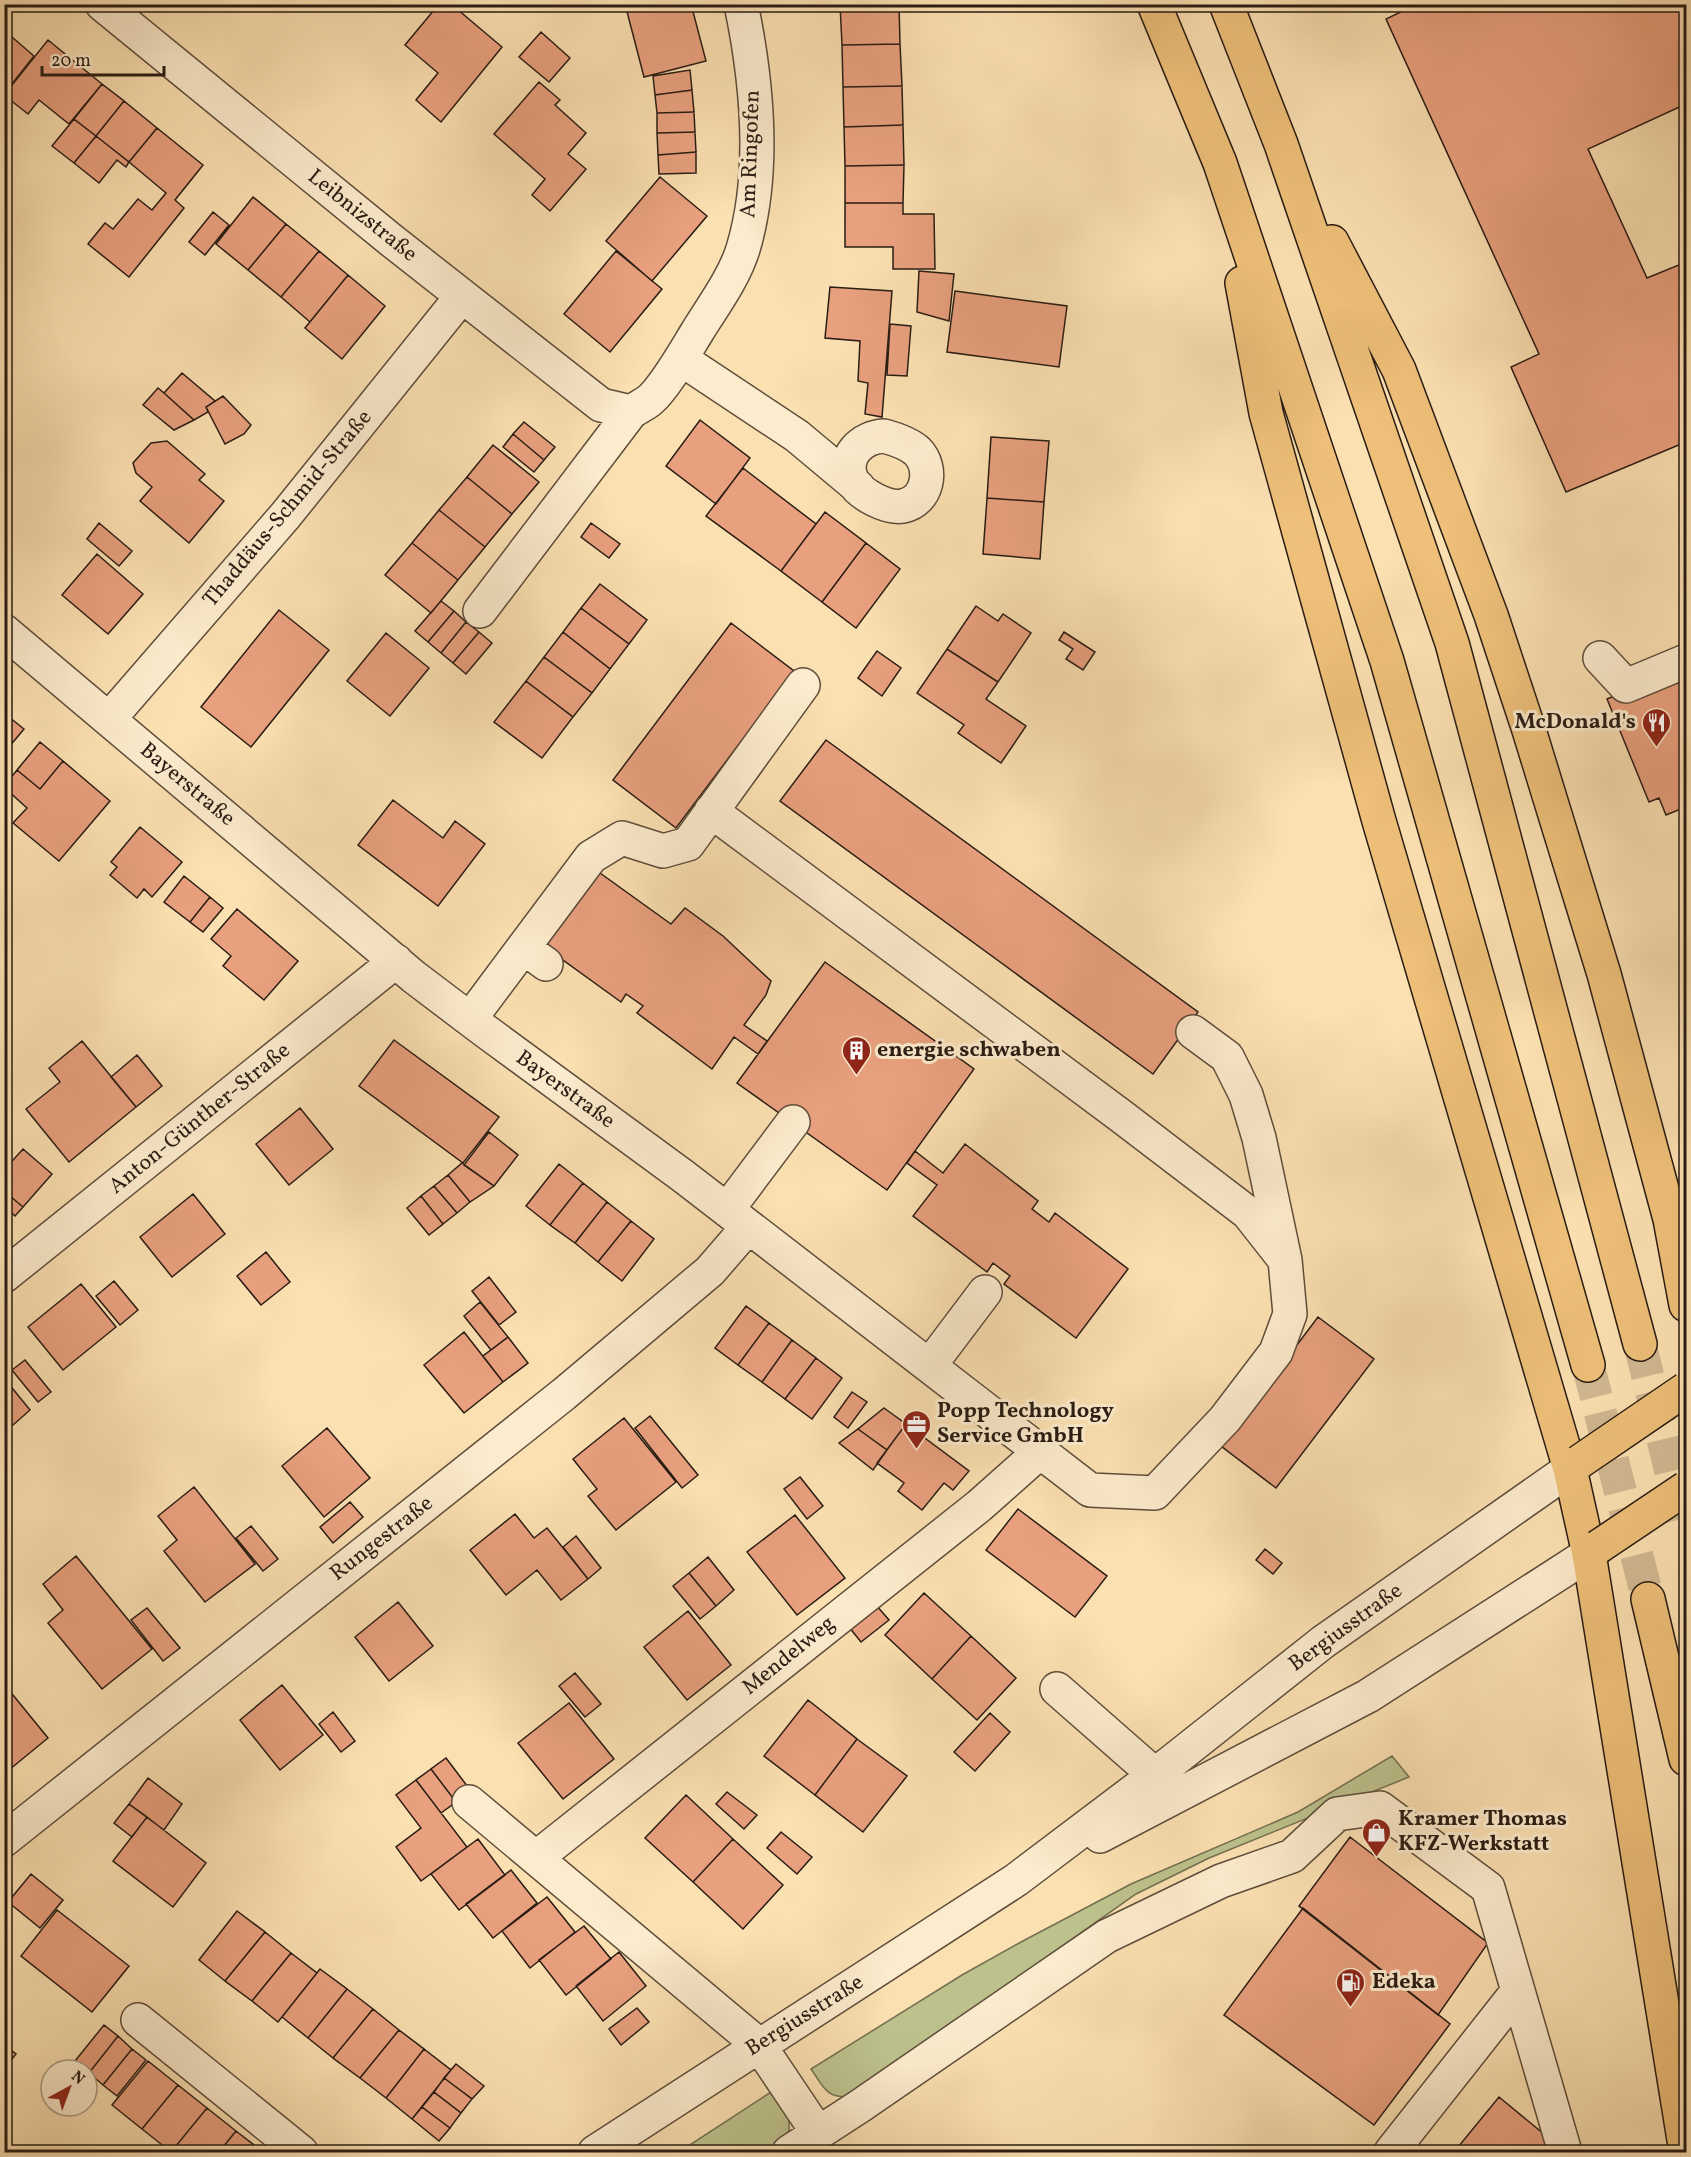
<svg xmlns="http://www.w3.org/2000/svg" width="1691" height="2157" viewBox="0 0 1691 2157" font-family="Vollkorn,serif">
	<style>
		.green { fill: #bdc28d; stroke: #736f50; stroke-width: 1.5 }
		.building { fill: #e9a07e; stroke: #291c13; stroke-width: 1.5 }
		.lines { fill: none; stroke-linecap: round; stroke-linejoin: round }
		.highway-tunnel { stroke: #d1b992; stroke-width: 33; stroke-dasharray: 33 16; stroke-linecap: butt }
		.minor-casing { stroke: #5e4d3b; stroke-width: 36 }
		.major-casing { stroke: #291c13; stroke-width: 36 }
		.highway-casing { stroke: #291c13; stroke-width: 36 }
		.minor { stroke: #fcebcd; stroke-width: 33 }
		.major { stroke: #eec079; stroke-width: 33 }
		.highway { stroke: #eec079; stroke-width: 33 }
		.major-bridge-casing { stroke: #291c13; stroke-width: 36; stroke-linecap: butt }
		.major-bridge { stroke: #eec079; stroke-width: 33 }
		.labels { text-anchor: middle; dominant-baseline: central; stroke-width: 6; stroke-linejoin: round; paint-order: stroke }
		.street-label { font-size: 22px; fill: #291c13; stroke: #fcebcd }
		.poi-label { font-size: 22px; font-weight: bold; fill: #291c13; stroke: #fcebcd; text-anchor: start }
	</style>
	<rect width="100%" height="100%" fill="#fbe0b2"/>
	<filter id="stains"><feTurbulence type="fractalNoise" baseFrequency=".00333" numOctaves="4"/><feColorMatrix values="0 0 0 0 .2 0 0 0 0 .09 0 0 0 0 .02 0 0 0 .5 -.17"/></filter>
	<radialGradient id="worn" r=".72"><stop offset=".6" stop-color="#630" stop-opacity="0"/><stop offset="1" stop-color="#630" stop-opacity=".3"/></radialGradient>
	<path class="green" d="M1392 1756 1409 1777 1209 1858 1136 1894 850 2096C827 2100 823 2086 811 2069L962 1975 1021 1942 1131 1884 1298 1812Z
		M771 2092 789 2119V2132L783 2140 764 2152H679Z"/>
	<path class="building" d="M439 4H451L502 47 441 122 416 100 438 73 405 45Z
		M625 4H691L706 61 644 77Z
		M840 4H899L900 44 842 45Z
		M1417 4H1686V104L1588 149 1647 278 1686 262V442L1566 492 1511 367 1539 354 1386 19Z
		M541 32 570 58 549 82 519 57Z
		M12 37 34 56 4 94V47Z
		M48 40 102 84 69 124 39 100 28 114 4 95Z
		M900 44 902 86 843 87 842 45Z
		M690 70 692 90 655 95 653 76Z
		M539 82 560 100 555 105 586 133 568 154 586 169 550 211 532 195 545 179 494 134Z
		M102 84 124 101 96 136 74 119Z
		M902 86 903 125 844 127 843 87Z
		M692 90 694 112 657 113 655 95Z
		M124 101 157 128 129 162 96 136Z
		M694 112 695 132 657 133V113Z
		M74 119 96 136 74 163 52 146Z
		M903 125 904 165 845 166 844 127Z
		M157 128 203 165 175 200 184 208 129 277 88 244 105 223 113 229 138 199 152 210 166 193 129 162Z
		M695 132 696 152 658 155 657 133Z
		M96 136 129 162 126 167 117 160 99 183 74 163Z
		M696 152V173L659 174 658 155Z
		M904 165 903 203H845V166Z
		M660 177 707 216 652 281 606 241Z
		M253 197 286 224 248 270 216 244Z
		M845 203H903V214H934L935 269H893V247H845Z
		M213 212 229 225 205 255 189 242Z
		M286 224 319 251 281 297 248 270Z
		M319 251 348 275 310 322 281 297Z
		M616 251 662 289 610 352 564 314Z
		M919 271 954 274 949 321 917 312Z
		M348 275 385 306 342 359 305 328Z
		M830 287 892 291 882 417 865 414 868 383 858 381 860 341 825 338Z
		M955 291 1067 306 1059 367 947 352Z
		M890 324 911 326 907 376 887 375Z
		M182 373 215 401 206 407 208 412 194 420 164 393Z
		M158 388 164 393 194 420 174 430 143 405Z
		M223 396 251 425 244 434 225 444 206 407Z
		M700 420 750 458 716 504 666 466Z
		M524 422 555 447 544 460 513 434Z
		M513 434 544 460 534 472 503 447Z
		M991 437 1049 441 1044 502 987 498Z
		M167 441 205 474 199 480 224 501 189 543 140 501 152 487 136 473 133 463 151 443Z
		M493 445 539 482 512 514 467 477Z
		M743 468 816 524 781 571 706 516Z
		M467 477 512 514 485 547 439 510Z
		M987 498 1044 502 1040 559 983 554Z
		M439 510 485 547 458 580 412 543Z
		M825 512 866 543 822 602 781 571Z
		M99 523 132 551 119 566 87 539Z
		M591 523 620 544 609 558 581 537Z
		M412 543 458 580 431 613 385 575Z
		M866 543 900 569 856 628 822 602Z
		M97 554 143 594 108 634 62 595Z
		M600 584 647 620 629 644 581 608Z
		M441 601 454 611 428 642 415 631Z
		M976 606 998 621 1003 614 1031 633 998 682 947 649Z
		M581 608 629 644 610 669 563 632Z
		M279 610 329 650 251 747 201 707Z
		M454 611 466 622 441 653 428 642Z
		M466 622 479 632 453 663 441 653Z
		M731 623 794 671 676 828 613 780Z
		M479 632 492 643 466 674 453 663Z
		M563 632 610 669 592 693 544 657Z
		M1064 632 1095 652 1083 670 1066 659 1073 649 1059 640Z
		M386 633 429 668 390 716 347 681Z
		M947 649 998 682 986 699 1026 726 1001 763 958 733 964 725 917 693Z
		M877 651 901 668 882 696 858 678Z
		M544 657 592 693 573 717 526 681Z
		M1686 667V807L1666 815 1659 798 1649 802 1607 699Z
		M526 681 573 717 542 758 494 722Z
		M4 713 24 729 4 753Z
		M826 740 1198 1012 1153 1074 780 801Z
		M40 742 63 761 40 789 17 770Z
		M63 761 110 801 59 861 13 823 27 808 7 790 9 780 17 770 40 789Z
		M393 800 443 838 455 821 485 844 438 906 358 845Z
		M140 827 182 862 152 897 144 889 137 898 110 875 117 867 111 862Z
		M600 873 671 924 685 908 723 936 771 981 766 995 744 1025 767 1041 758 1054 734 1037 712 1069 637 1013 643 1006 626 994 621 1002 545 947Z
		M184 876 210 897 190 922 164 902Z
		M210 897 223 908 203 932 190 922Z
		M237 909 298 961 264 1000 223 966 231 956 211 939Z
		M825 962 974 1069 887 1190 737 1083Z
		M394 1040 499 1117 463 1163 359 1086Z
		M82 1041 136 1107 69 1162 26 1109 60 1082 49 1068Z
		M137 1055 162 1086 136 1107 111 1077Z
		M300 1108 333 1149 289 1185 256 1144Z
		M489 1132 518 1155 494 1186 464 1165Z
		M965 1144 1038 1201 1032 1209 1049 1222 1055 1213 1128 1269 1076 1338 1004 1284 1010 1276 993 1263 987 1272 913 1216 937 1185 907 1163 915 1151 943 1173Z
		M23 1149 52 1174 23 1207 4 1191V1170Z
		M462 1163 494 1186 470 1202 448 1175Z
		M559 1164 583 1183 550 1225 526 1206Z
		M448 1175 470 1202 457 1213 434 1186Z
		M583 1183 607 1202 575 1243 550 1225Z
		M434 1186 457 1213 443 1224 421 1196Z
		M4 1191 23 1207 15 1216 4 1206Z
		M193 1194 225 1234 172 1277 140 1237Z
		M421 1196 443 1224 429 1235 407 1208Z
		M607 1202 631 1221 598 1262 575 1243Z
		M631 1221 654 1239 622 1281 598 1262Z
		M266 1252 290 1282 261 1305 237 1276Z
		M489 1277 516 1312 499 1325 472 1291Z
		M114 1281 138 1310 120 1325 96 1296Z
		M81 1284 116 1327 63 1370 28 1327Z
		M480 1302 508 1337 491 1350 464 1316Z
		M746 1306 769 1323 738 1365 715 1348Z
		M1318 1317 1374 1359 1276 1488 1221 1446Z
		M769 1323 792 1340 762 1382 738 1365Z
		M464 1332 503 1382 464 1413 424 1365Z
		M508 1337 528 1363 503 1382 483 1356Z
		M792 1340 816 1358 785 1399 762 1382Z
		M816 1358 842 1378 812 1419 785 1399Z
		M25 1360 51 1392 38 1402 12 1370Z
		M4 1378 30 1410 13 1425 7 1418 4 1421Z
		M852 1392 867 1402 848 1428 834 1417Z
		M884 1408 906 1424 887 1450 858 1429Z
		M650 1416 698 1475 682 1488 635 1428Z
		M624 1418 676 1482 616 1530 588 1496 597 1489 573 1459Z
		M906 1424 969 1471 953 1490 944 1483 922 1510 898 1491 904 1483 877 1463Z
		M327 1428 370 1478 324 1517 282 1466Z
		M858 1429 887 1450 873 1470 839 1443Z
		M800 1477 823 1506 807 1519 784 1489Z
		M194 1487 255 1564 205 1602 164 1551 177 1540 158 1516Z
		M350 1502 363 1517 333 1543 320 1527Z
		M1018 1509 1107 1576 1075 1617 986 1550Z
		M515 1514 534 1538 547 1528 588 1579 561 1600 537 1570 506 1595 470 1550Z
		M795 1515 845 1578 797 1615 747 1552Z
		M251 1526 278 1559 263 1571 236 1538Z
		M576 1536 601 1568 588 1579 563 1547Z
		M1265 1549 1282 1563 1273 1574 1256 1560Z
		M76 1556 152 1649 102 1689 48 1623 63 1610 43 1584Z
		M708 1557 734 1590 716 1606 689 1573Z
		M689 1573 716 1606 700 1619 673 1586Z
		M924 1593 971 1636 932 1679 885 1635Z
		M398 1602 433 1646 389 1681 355 1637Z
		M876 1605 889 1620 861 1642 849 1627Z
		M147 1608 180 1648 163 1661 131 1620Z
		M688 1611 731 1665 687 1700 644 1647Z
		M971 1636 1016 1678 977 1720 932 1679Z
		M575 1673 601 1704 585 1717 559 1686Z
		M4 1684 48 1738 4 1774Z
		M282 1685 323 1735 280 1770 240 1720Z
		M808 1700 857 1739 815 1795 764 1756Z
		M569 1703 614 1759 563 1799 518 1743Z
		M333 1712 355 1741 341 1752 319 1724Z
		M990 1713 1010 1732 975 1771 954 1752Z
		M857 1739 907 1776 863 1832 815 1795Z
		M446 1758 471 1791 456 1802 431 1769Z
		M431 1769 456 1802 441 1813 416 1780Z
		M148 1778 182 1804 164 1830 129 1804Z
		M416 1780 467 1847 421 1881 396 1847 421 1828 396 1795Z
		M727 1792 757 1815 744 1829 716 1804Z
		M686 1795 733 1839 693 1882 645 1838Z
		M129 1804 147 1817 132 1837 114 1823Z
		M147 1817 206 1863 173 1907 113 1861Z
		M781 1832 812 1857 797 1874 767 1848Z
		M1350 1837 1488 1943 1438 2015 1299 1906Z
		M478 1839 505 1875 459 1910 431 1874Z
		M733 1839 783 1885 743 1929 693 1882Z
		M511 1870 537 1903 493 1938 466 1904Z
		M31 1874 63 1900 40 1928 8 1902Z
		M547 1897 575 1932 530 1968 502 1931Z
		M1303 1908 1450 2024 1374 2125 1224 2015Z
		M57 1910 129 1966 92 2012 21 1956Z
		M237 1911 265 1932 225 1981 199 1960Z
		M584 1926 611 1959 566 1995 539 1960Z
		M265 1932 291 1953 252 2001 225 1981Z
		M619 1952 646 1986 603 2021 576 1986Z
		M291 1953 317 1973 278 2022 252 2001Z
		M320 1969 347 1989 308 2038 282 2017Z
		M347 1989 373 2009 333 2058 308 2038Z
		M637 2008 649 2022 621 2045 609 2029Z
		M373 2009 399 2030 360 2078 333 2058Z
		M104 2025 118 2036 89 2073 75 2061Z
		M399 2030 424 2049 386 2098 360 2078Z
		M118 2036 132 2049 103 2085 89 2073Z
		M4 2045 16 2054 4 2069Z
		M132 2049 146 2060 117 2096 103 2085Z
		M424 2049 451 2070 412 2119 386 2098Z
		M148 2061 178 2085 142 2129 112 2105Z
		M456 2064 484 2086 472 2099 444 2078Z
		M444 2078 472 2099 461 2113 434 2092Z
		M178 2085 207 2108 171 2152 142 2129Z
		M434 2092 461 2113 450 2128 422 2107Z
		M1499 2097 1545 2135 1551 2152H1454Z
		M422 2107 450 2128 439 2141 412 2119Z
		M207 2108 236 2131 219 2152H171Z
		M236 2131 263 2152H219Z"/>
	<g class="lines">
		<path class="highway-tunnel" d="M1640 1344 1686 1534
			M1588 1365 1648 1599"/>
		<defs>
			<path id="minor" d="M102 4 391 240 601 405 631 412
				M681 359 797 436 858 487
				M884 436C895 439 908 443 917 451 934 468 928 501 903 506 887 509 859 494 852 480 841 456 862 437 884 436Z
				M480 611 631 412C637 408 645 404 650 400 665 387 686 350 697 332 713 306 734 278 743 249 766 172 757 81 741 4
				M4 631 414 977 484 1030 683 1176 1090 1490 1155 1493 1225 1419 1276 1352 1290 1314 1285 1260 1259 1138 1246 1095 1227 1057 1193 1032
				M1600 658 1626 686 1686 661
				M109 719 285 516 462 296
				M711 811 1121 1116 1248 1213 1281 1255
				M524 948 546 964
				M470 1019 591 857 622 838 663 851 688 844 803 685
				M727 1210 793 1122
				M4 1276 396 961
				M930 1365 985 1292
				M1057 1689 1155 1775
				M469 1802 759 2045 818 2133
				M1100 1836 1368 1696 1589 1554
				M4 1840 564 1394 710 1271 748 1227
				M536 1858 979 1506 1041 1451
				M138 2020 301 2152
				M595 2152 1016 1880 1155 1775 1323 1642 1570 1469
				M789 2152 860 2106 1107 1936 1221 1881 1292 1856 1337 1814 1380 1808 1488 1888 1565 2152
				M1391 2152 1518 1991"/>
			<path id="major" d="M1579 1462 1570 1469 1589 1554 1598 1547"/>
			<path id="highway" d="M1154 4 1220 163 1387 661 1588 1365
				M1226 4 1281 144 1452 643 1640 1344
				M1332 242 1399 370 1491 615 1529 730 1604 974 1670 1219 1686 1305
				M1242 283 1266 413 1379 821 1570 1469
				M1589 1554 1686 2152
				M1648 1599 1686 1759"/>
		</defs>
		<use href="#minor" class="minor-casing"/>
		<use href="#major" class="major-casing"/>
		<use href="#highway" class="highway-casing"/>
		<use href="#minor" class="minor"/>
		<use href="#major" class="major"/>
		<use href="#highway" class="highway"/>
		<defs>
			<path id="major-bridge" d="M1579 1462 1686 1389
				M1598 1547 1686 1488"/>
		</defs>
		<use href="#major-bridge" class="major-bridge-casing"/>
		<use href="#major-bridge" class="major-bridge"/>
	</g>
	<defs>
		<symbol id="restaurant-pin" viewBox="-11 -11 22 30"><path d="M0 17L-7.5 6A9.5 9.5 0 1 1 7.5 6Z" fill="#8f2418" stroke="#fcebcd"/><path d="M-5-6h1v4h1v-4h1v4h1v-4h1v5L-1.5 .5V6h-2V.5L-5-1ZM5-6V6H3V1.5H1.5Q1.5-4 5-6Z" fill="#fff"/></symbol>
		<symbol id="building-pin" viewBox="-11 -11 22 30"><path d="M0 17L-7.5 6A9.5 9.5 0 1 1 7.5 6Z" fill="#8f2418" stroke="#fcebcd"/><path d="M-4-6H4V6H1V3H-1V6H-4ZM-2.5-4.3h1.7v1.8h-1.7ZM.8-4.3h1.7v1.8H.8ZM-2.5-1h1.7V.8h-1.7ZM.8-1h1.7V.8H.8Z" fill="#fff"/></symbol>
		<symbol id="office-pin" viewBox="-11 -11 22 30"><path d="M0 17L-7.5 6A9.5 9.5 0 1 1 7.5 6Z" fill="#8f2418" stroke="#fcebcd"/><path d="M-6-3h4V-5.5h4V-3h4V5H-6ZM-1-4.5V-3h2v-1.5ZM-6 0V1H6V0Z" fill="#fff"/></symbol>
		<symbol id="shop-pin" viewBox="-11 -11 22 30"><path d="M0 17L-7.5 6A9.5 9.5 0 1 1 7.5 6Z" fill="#8f2418" stroke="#fcebcd"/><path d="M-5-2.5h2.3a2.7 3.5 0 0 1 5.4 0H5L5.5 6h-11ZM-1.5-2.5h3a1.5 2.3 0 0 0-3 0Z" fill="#fff"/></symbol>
		<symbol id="fuel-pin" viewBox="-11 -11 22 30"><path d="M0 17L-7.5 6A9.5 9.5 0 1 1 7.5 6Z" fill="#8f2418" stroke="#fcebcd"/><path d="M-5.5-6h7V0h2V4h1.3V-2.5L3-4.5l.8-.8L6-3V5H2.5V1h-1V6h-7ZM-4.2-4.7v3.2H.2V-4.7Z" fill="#fff"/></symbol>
	</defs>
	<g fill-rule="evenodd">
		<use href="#restaurant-pin" x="1640" y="706" width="33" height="45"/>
		<use href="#building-pin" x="840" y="1034" width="33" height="45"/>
		<use href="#office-pin" x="900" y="1408" width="33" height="45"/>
		<use href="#shop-pin" x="1360" y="1816" width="33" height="45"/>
		<use href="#fuel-pin" x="1334" y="1966" width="33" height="45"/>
	</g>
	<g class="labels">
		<g class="street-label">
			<text transform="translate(751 154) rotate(-88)">Am Ringofen</text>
			<text transform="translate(362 216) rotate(39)">Leibnizstraße</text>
			<text transform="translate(288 509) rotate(-50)">Thaddäus-Schmid-Straße</text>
			<text transform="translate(187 785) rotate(40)">Bayerstraße</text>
			<text transform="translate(565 1090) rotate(36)">Bayerstraße</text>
			<text transform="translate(200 1119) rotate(-39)">Anton-Günther-Straße</text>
			<text transform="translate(382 1539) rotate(-38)">Rungestraße</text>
			<text transform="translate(1346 1628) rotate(-36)">Bergiusstraße</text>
			<text transform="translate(789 1656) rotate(-39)">Mendelweg</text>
			<text transform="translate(805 2016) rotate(-32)">Bergiusstraße</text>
		</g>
		<g class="poi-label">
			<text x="1636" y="722" text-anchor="end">McDonald's</text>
			<text x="877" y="1050">energie schwaben</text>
			<text x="937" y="1411">Popp Technology<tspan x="937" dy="25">Service GmbH</tspan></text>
			<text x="1398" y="1819">Kramer Thomas<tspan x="1398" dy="25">KFZ-Werkstatt</tspan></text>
			<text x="1372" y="1982">Edeka</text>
		</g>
	</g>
	<rect width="1691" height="2157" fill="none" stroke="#fbe0b2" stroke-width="24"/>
	<rect x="6" y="6" width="1679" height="2145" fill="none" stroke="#291c13" stroke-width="3"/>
	<rect x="12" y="12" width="1667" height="2133" fill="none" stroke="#291c13" stroke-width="1.5"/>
	<g transform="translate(69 2088) rotate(41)"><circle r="28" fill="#fcebcd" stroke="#a89883" stroke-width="1.5"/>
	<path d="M0-4.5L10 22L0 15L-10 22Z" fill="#8f2418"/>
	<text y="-9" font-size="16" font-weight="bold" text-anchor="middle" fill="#291c13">N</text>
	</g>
	<path d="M42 66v9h122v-9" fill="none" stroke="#291c13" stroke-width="3"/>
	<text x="51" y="66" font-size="18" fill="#291c13" stroke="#fcebcd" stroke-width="4.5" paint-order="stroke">20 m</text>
	<rect width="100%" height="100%" filter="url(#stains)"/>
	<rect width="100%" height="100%" fill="url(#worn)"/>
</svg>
